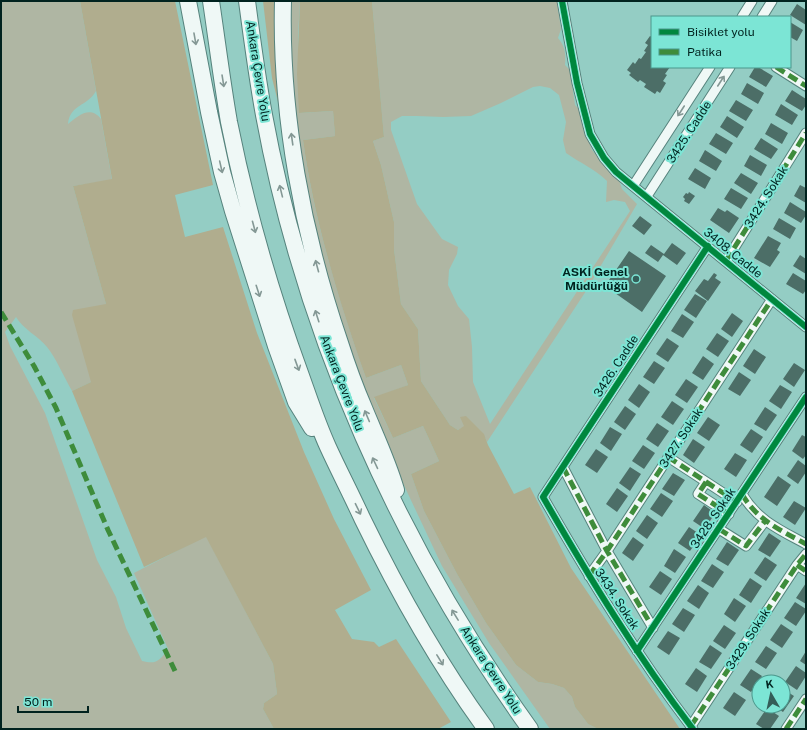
<svg xmlns="http://www.w3.org/2000/svg" width="807" height="730" viewBox="0 0 807 730" font-family="'Public Sans',sans-serif">
	<style>
		.green { fill: #afb6a3; fill-rule: evenodd }
		.forest { fill: #b0ad8e }
		.building { fill: #4c6e67 }
		.lines { fill: none; stroke-linecap: round; stroke-linejoin: round }
		.minor-casing { stroke: #56837d; stroke-width: 11 }
		.motorway-casing { stroke: #56837d; stroke-width: 18 }
		.minor { stroke: #eff8f6; stroke-width: 9 }
		.motorway { stroke: #eff8f6; stroke-width: 16 }
		.quiet { stroke: #3e8c3b; stroke-width: 5; stroke-dasharray: 10 5; stroke-linecap: butt }
		.cycleway-casing { stroke: #7ce5d5; stroke-width: 8 }
		.cycleway { stroke: #00873e; stroke-width: 6 }
		.oneway { stroke: #849895 }
		.poi-dot { fill: #345e59; stroke: #7ce5d5; stroke-width: 1.5 }
		.labels { text-anchor: middle; dominant-baseline: central; stroke-width: 4; stroke-linejoin: round; paint-order: stroke }
		.street-label { font-size: 12px; fill: #01231f; stroke: #7ce5d5 }
		.poi-label { font-size: 12px; font-weight: bold; fill: #01231f; stroke: #7ce5d5; text-anchor: end }
	</style>
	<rect width="100%" height="100%" fill="#94cdc4"/>
	<path class="green" d="M1 1H80L96 91C87 107 70 104 68 124 78 116 90 105 101 119L112 180 73 186 106 304 91 382 72 391C65 379 56 358 47 347 38 336 23 329 16 317L5 332 10 346 45 413 97 560 116 597 126 628 142 661C157 665 160 660 168 649L134 573 206 536 273 664 277 694 264 703 263 709 274 729H1Z
		M291 1H300L298 36 300 113 333 111 335 136 303 140C314 221 339 301 366 378L401 365 408 385 374 398 393 438 423 426 439 461 411 474 424 511 457 574 486 623 516 665 538 682 552 684 564 688 572 697 575 707 582 716 588 724 598 729H550L489 643 442 566 401 479 349 352 305 197 290 69Z
		M372 1H557L561 29 558 38C565 46 566 54 565 65L570 70 575 105 581 111 587 136 592 150 619 180 622 189 637 204 586 291 487 442C482 428 472 421 458 430L450 425 421 381 418 329 401 304 394 249V222L381 165 373 141 384 137ZM540 86 550 88 559 95 566 122 563 140 566 153C580 163 595 169 607 181L606 202 614 200 625 202 630 211 490 424 473 382 472 347 469 319 458 306 448 285 449 270 457 254 458 247 442 239 417 204 391 130V122L402 116H417L443 117 471 116 501 103 533 87Z"/>
	<path class="forest" d="M80 1H175L213 185 175 195 185 237 223 227 257 333 304 452 334 519 371 590 335 610 352 639 374 642 379 647 396 639 451 722 438 729H274L263 709 264 703 277 694 273 664 206 537 144 567 72 391 91 382 72 315 73 310 106 304 73 186 112 179Z
		M263 1H277L280 110 272 78Z
		M300 1H372L384 137 373 141 381 165 394 222V249L401 304 418 329 421 381 450 425 458 430 464 426 460 417 466 416 484 434 488 445 514 494 530 487 571 568 680 729H598L588 724 582 716 575 707 572 697 564 688 552 684 538 682 516 665 486 623 457 574 424 511 411 474 439 461 423 426 393 438 374 397 408 385 401 365 366 378C339 302 314 220 303 140L335 136 333 111 299 113 297 74Z"/>
	<path class="building" d="M797 4 806 10V25L790 15Z
		M790 22 803 30 797 41 790 37Z
		M650 36 652 37V67H670L665 74 667 75 663 81 666 83 660 93 657 91 655 94 644 87 646 84 640 80 638 82 629 75 631 73 627 70 633 62 635 64 639 58 641 59 646 52 644 51 648 45 645 43Z
		M755 67H758L773 76 766 87 749 77Z
		M747 83 764 93 758 104 741 94Z
		M792 90 806 99V105L802 111 785 101Z
		M736 100 753 110 746 121 729 111Z
		M781 104 798 115 792 125 775 115Z
		M727 116 744 127 737 138 720 127Z
		M771 123 788 133 782 144 765 134Z
		M716 133 733 143 726 154 709 144Z
		M761 138 778 149 771 159 754 149Z
		M705 150 722 161 716 171 699 161Z
		M750 155 767 165 761 176 744 166Z
		M695 168 711 178 705 189 688 179Z
		M741 173 758 183 751 194 734 183Z
		M800 185 806 188V203L794 196Z
		M731 188 748 198 741 209 724 199Z
		M689 192 695 196 689 204 684 201 685 199 683 197 686 193 688 194Z
		M790 202 806 212V215L801 223 784 213Z
		M718 208 725 212 727 210 739 218 729 233 710 220Z
		M640 216 652 225 644 235 632 226Z
		M779 218 796 228 790 239 773 229Z
		M768 236 781 243 777 250 780 252 770 267 754 258Z
		M672 243 686 253 677 265 663 255 658 262 645 253 651 245 664 254Z
		M629 251 666 276 642 312 605 286Z
		M800 255 806 259V274L793 266Z
		M714 273 717 275 715 278 721 282 708 301 695 291 704 279 708 281Z
		M793 273 806 281V290L803 294 786 284Z
		M695 294 707 301 696 318 684 310Z
		M732 313 743 321 732 337 721 329Z
		M682 314 694 322 683 338 671 331Z
		M717 333 729 341 718 357 706 349Z
		M667 338 679 346 668 362 656 354Z
		M754 349 766 357 755 374 743 366Z
		M703 356 714 364 703 380 692 373Z
		M654 361 665 368 654 384 643 377Z
		M794 363 805 370 794 387 783 379Z
		M739 372 751 380 740 396 728 389Z
		M686 379 698 387 687 403 675 395Z
		M639 384 650 392 639 408 628 400Z
		M780 385 792 392 781 409 769 401Z
		M672 401 684 409 673 425 661 417Z
		M625 406 636 414 625 430 614 422Z
		M765 407 777 415 766 431 754 424Z
		M708 417 720 425 709 441 697 433Z
		M657 423 669 431 658 447 646 439Z
		M610 427 622 434 611 451 600 443Z
		M751 429 763 437 752 453 740 445Z
		M802 435 806 437V455L803 459 792 451Z
		M693 439 705 447 694 463 683 455Z
		M643 445 655 453 644 469 632 461Z
		M596 449 608 457 597 473 585 465Z
		M735 453 747 460 736 477 724 469Z
		M798 460 806 466V472L798 484 787 476Z
		M630 467 641 474 630 491 619 483Z
		M673 473 685 480 674 496 662 489Z
		M778 476 791 485 777 506 764 497Z
		M617 488 628 496 617 512 606 504Z
		M661 493 673 501 662 517 650 509Z
		M794 501 806 508 795 525 783 517Z
		M704 505 715 513 705 529 693 521Z
		M647 515 658 523 647 539 636 531Z
		M689 527 701 535 690 551 678 543Z
		M769 533 781 541 770 557 758 550Z
		M633 537 644 545 633 561 622 553Z
		M727 542 739 550 728 566 716 559Z
		M674 549 686 557 675 573 664 566Z
		M765 557 777 565 766 581 754 573Z
		M712 564 724 572 713 588 701 581Z
		M660 571 672 579 661 595 649 587Z
		M750 578 762 586 751 603 739 595Z
		M806 583V604L796 598Z
		M698 585 709 593 699 609 687 601Z
		M734 598 746 606 735 622 724 614Z
		M795 602 806 609V611L796 626 784 618Z
		M683 608 695 615 684 632 672 624Z
		M781 624 793 632 782 648 770 640Z
		M724 625 736 633 725 649 713 641Z
		M668 631 680 638 669 655 657 647Z
		M710 645 722 653 711 669 699 662Z
		M766 646 777 653 766 669 755 662Z
		M806 651V665L800 661Z
		M796 666 806 673V676L797 690 785 682Z
		M696 668 707 676 697 692 685 684Z
		M751 669 762 676 751 692 740 685Z
		M783 689 794 696 783 712 774 706H783Z
		M734 692 746 700 735 716 723 708Z
		M767 708 779 716 770 729H764L756 724Z"/>
	<g class="lines">
		<defs>
			<path id="minor" d="M562 1 577 83 590 134 604 158 616 172 633 186 806 327
				M742 17 752 1
				M762 17 772 1
				M776 67 806 86
				M633 186 710 67
				M647 196 730 67
				M726 261 806 133
				M668 457 737 502
				M563 467 607 551 653 628
				M706 482 698 494 729 514
				M742 494C757 520 780 530 806 544
				M719 529 746 546 765 521
				M797 565 806 571
				M589 576 607 551 772 299
				M637 651 806 397
				M691 726 797 565 806 554
				M693 729C637 656 589 577 543 497L708 246
				M786 729 806 699"/>
			<path id="motorway" d="M188 1 209 112 222 172 233 211 276 346 296 402 312 428
				M211 1C217 41 222 82 229 122 246 207 270 291 300 373 309 398 317 423 328 447 339 471 351 494 362 518 398 592 438 663 486 729
				M247 1C252 39 257 77 264 115 305 337 399 546 530 729
				M283 1C280 115 303 235 340 343 347 365 355 387 364 408 375 435 388 462 396 490"/>
		</defs>
		<use href="#minor" class="minor-casing"/>
		<use href="#motorway" class="motorway-casing"/>
		<use href="#minor" class="minor"/>
		<use href="#motorway" class="motorway"/>
		<path class="quiet" d="M776 67 806 86
			M726 261 806 133
			M1 312 34 366 56 408 108 530 175 671
			M668 457 737 502
			M563 467 607 551 653 628
			M706 482 698 494 729 514
			M742 494C757 520 780 530 806 544
			M719 529 746 546 765 521
			M797 565 806 571
			M589 576 607 551 772 299
			M691 726 797 565 806 554
			M786 729 806 699"/>
		<defs>
			<path id="cycleway" d="M562 1 577 83 590 134 604 158 616 172 633 186 806 327
				M637 651 806 397
				M693 729C637 656 589 577 543 497L708 246"/>
		</defs>
		<use href="#cycleway" class="cycleway-casing"/>
		<use href="#cycleway" class="cycleway"/>
	</g>
	<defs><path id="oneway-shaft" d="M-6 0H5M1.5-3L5.5 0L1.5 3" fill="none" stroke-width="1.6" stroke-linecap="round" stroke-linejoin="round"/></defs>
	<g class="oneway">
		<use href="#oneway-shaft" transform="translate(195 39) rotate(80)"/>
		<use href="#oneway-shaft" transform="translate(223 81) rotate(81)"/>
		<use href="#oneway-shaft" transform="translate(721 81) rotate(-57)"/>
		<use href="#oneway-shaft" transform="translate(681 111) rotate(123)"/>
		<use href="#oneway-shaft" transform="translate(292 139) rotate(-98)"/>
		<use href="#oneway-shaft" transform="translate(221 167) rotate(77)"/>
		<use href="#oneway-shaft" transform="translate(281 191) rotate(-104)"/>
		<use href="#oneway-shaft" transform="translate(254 227) rotate(75)"/>
		<use href="#oneway-shaft" transform="translate(317 266) rotate(-105)"/>
		<use href="#oneway-shaft" transform="translate(258 291) rotate(72)"/>
		<use href="#oneway-shaft" transform="translate(317 316) rotate(-108)"/>
		<use href="#oneway-shaft" transform="translate(297 365) rotate(70)"/>
		<use href="#oneway-shaft" transform="translate(367 416) rotate(-113)"/>
		<use href="#oneway-shaft" transform="translate(375 463) rotate(-115)"/>
		<use href="#oneway-shaft" transform="translate(358 509) rotate(64)"/>
		<use href="#oneway-shaft" transform="translate(455 615) rotate(-122)"/>
		<use href="#oneway-shaft" transform="translate(440 660) rotate(58)"/>
	</g>
	<circle class="poi-dot" cx="636" cy="279" r="4"/>
	<g class="labels">
		<g class="street-label">
			<text transform="translate(258 71) rotate(81)">Ankara Çevre Yolu</text>
			<text transform="translate(689 132) rotate(-57)">3425. Cadde</text>
			<text transform="translate(766 197) rotate(-58)">3424. Sokak</text>
			<text transform="translate(733 253) rotate(39)">3408. Cadde</text>
			<text transform="translate(616 366) rotate(-57)">3426. Cadde</text>
			<text transform="translate(342 383) rotate(69)">Ankara Çevre Yolu</text>
			<text transform="translate(681 438) rotate(-57)">3427. Sokak</text>
			<text transform="translate(713 518) rotate(-56)">3428. Sokak</text>
			<text transform="translate(617 599) rotate(57)">3434. Sokak</text>
			<text transform="translate(748 639) rotate(-57)">3429. Sokak</text>
			<text transform="translate(491 670) rotate(57)">Ankara Çevre Yolu</text>
		</g>
		<g class="poi-label">
			<text x="628" y="272">ASKİ Genel<tspan x="628" dy="14">Müdürlüğü</tspan></text>
		</g>
	</g>
	<rect width="807" height="730" fill="none" stroke="#01231f" stroke-width="4"/>
	<rect x="651" y="16" width="140" height="52" fill="#7ce5d5" stroke="#4b978c"/>
	<rect x="659" y="29" width="20" height="6" fill="#00873e" stroke="#4b978c"/>
	<text x="687" y="36" font-size="12" fill="#01231f">Bisiklet yolu</text>
	<rect x="659" y="49" width="20" height="6" fill="#3e8c3b" stroke="#4b978c"/>
	<text x="687" y="56" font-size="12" fill="#01231f">Patika</text>
	<g transform="translate(771 694) rotate(351)"><circle r="19" fill="#7ce5d5" stroke="#4b978c"/>
	<path d="M0-3L7 15L0 10L-7 15Z" fill="#345e59"/>
	<text y="-6" font-size="11" font-weight="bold" text-anchor="middle" fill="#01231f">K</text>
	</g>
	<path d="M18 706v6h70v-6" fill="none" stroke="#01231f" stroke-width="2"/>
	<text x="24" y="706" font-size="12" fill="#01231f" stroke="#7ce5d5" stroke-width="3" paint-order="stroke">50 m</text>
</svg>
